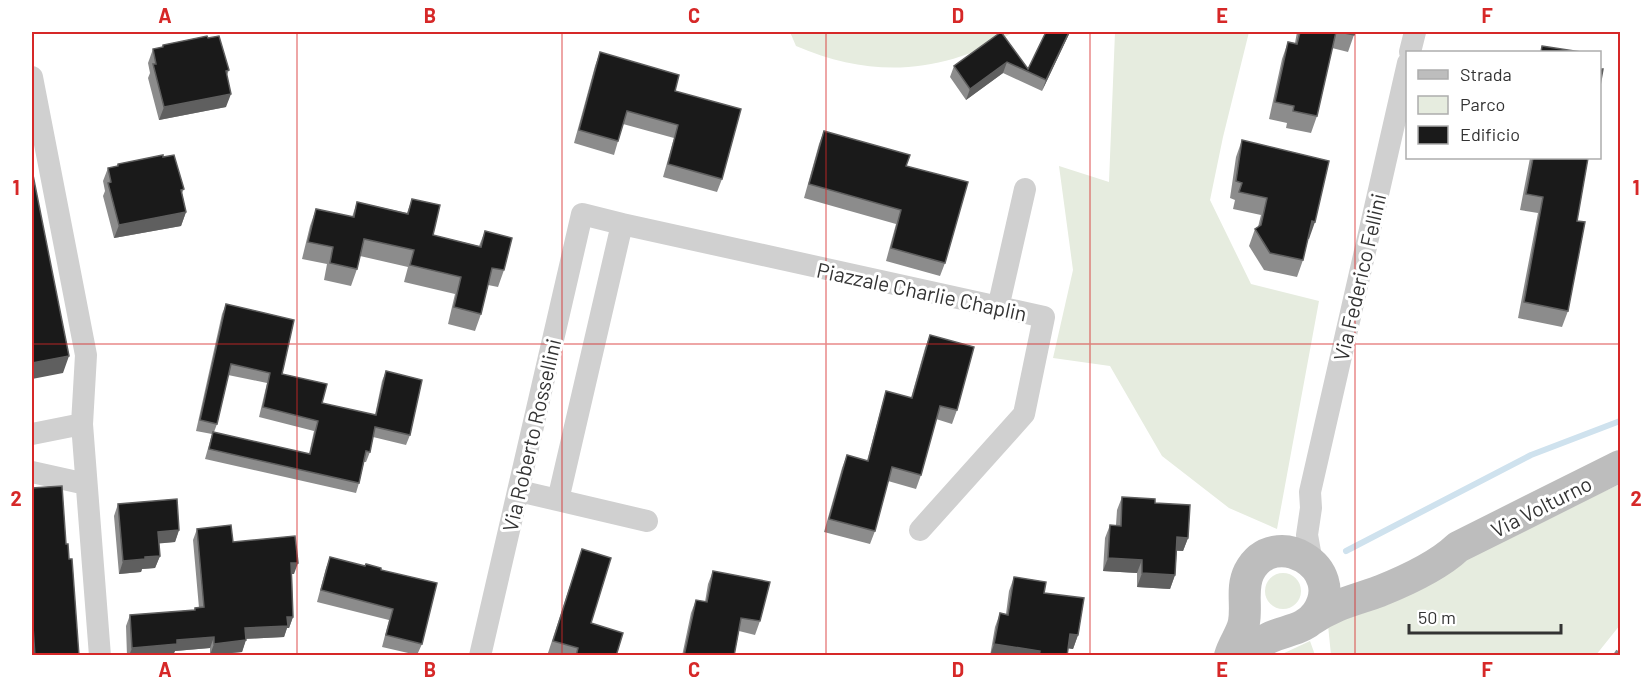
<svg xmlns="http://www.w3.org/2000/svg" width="1652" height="687" viewBox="0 0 1652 687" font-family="Barlow,sans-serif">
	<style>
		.green { fill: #e6ecdf }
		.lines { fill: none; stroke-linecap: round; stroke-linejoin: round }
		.stream { stroke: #cfe2ee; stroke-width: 6 }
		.street { stroke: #d0d0d0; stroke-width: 22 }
		.secondary { stroke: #bdbdbd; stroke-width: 32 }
		.rail { stroke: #888; stroke-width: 4.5; stroke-dasharray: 6 4.5; stroke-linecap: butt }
		.wall { fill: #8c8c8c; fill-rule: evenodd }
		.shaded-wall { fill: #5f5f5f }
		.building { fill: #1a1a1a; stroke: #5f5f5f; stroke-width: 1.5 }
		.grid { fill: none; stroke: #d62828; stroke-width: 1.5; stroke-opacity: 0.55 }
		.labels { text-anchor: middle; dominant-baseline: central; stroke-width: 6; stroke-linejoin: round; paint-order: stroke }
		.street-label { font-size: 21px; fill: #333; stroke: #fff }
		.neatline { fill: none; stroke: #d62828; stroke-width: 2 }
		.grid-label { font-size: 20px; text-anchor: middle; font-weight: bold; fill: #d62828 }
	</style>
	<rect width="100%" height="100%" fill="#fff"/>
	<path class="green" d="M790 32H1014C942 74 873 79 796 46Z
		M1115 32H1249L1223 137 1210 200 1251 284 1319 301 1277 529 1229 508 1162 456 1110 366 1053 358 1073 270 1059 166 1109 182Z
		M1620 484V625L1596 655H1331L1328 625 1353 608Z
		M1265 591a18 18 0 1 1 36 0a18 18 0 1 1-36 0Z
		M1310 641 1315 655H1280Z"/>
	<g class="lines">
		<path class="stream" d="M1346 551 1531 455 1620 421"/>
		<path class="street" d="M1410 52 1415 32
			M32 77 86 355 82 424 100 656
			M998 308 1025 189
			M32 434 82 424
			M32 472 86 484
			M519 491 647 521
			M558 500 622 224 1044 317 1024 414 920 530
			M1312 563 1307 535 1311 508 1310 492 1408 63
			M480 656 582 214 622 224"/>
		<path class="secondary" d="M1311 620C1337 603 1353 601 1380 591 1405 581 1439 565 1458 547L1620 466
			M1230 656C1233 644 1242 634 1244 622 1247 605 1241 588 1249 572 1274 524 1348 568 1317 613 1306 630 1285 630 1269 638 1259 643 1250 649 1242 656"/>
		<path class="rail" d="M1615 656 1620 648"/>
	</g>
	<path class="wall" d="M1001 32 1028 69 1070 32 1042 91 1003 73 966 100 950 77 954 66Z
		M1297 32H1355L1348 52 1332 48 1317 116 1311 133 1286 128 1287 123 1269 119 1282 59 1288 42 1295 43Z
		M208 38 229 70 227 75 226 107 159 120 148 78 150 73 148 63 153 49 162 48 163 45Z
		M600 52 675 91 722 179 717 192 663 177 674 138 623 124 614 155 574 143 595 66Z
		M824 131 906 166 945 263 940 276 886 261 896 224 804 198 819 144Z
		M1242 140 1309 239H1308L1303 260 1297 277 1264 270 1249 246 1255 229 1258 227 1261 215 1233 209 1235 200 1230 198 1236 157Z
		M163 157 184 189 182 193 186 212 181 226 114 238 103 196 105 191 103 181 108 168 117 166 118 164Z
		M1530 158H1588L1577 221 1568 311 1562 327 1518 318 1538 213 1520 210Z
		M412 199 433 235 479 246 485 231 504 270 498 287 488 285 481 314 475 331 448 324 455 294 404 282 408 267 360 256 357 269 351 286 324 280 327 264 302 259 310 226 316 209 352 217 357 202 407 213Z
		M226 304 282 374 322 403 375 415 382 381 386 371 410 435 406 445 373 437 370 452 366 462H364L359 483 356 493 205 459 212 434 196 431 222 314ZM228 375 267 383 259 417 314 431 309 454 214 432 217 424Z
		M930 335 957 410 952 424 936 419 921 475 916 489 888 481 875 531 870 544 824 532 842 468 847 455 867 461 882 405 886 391 911 398 925 348Z
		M32 488 66 544 79 656H32Z
		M1122 497 1155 503 1188 538 1183 551H1177L1175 575 1170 589 1137 587V573L1103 571 1105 538 1110 525H1116L1117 510Z
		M118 504 179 530 175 542 159 543 160 556 155 568 142 569 141 572 119 574 114 516Z
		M197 529 233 542 294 574H292L293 617 289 628H287L284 637 246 639 242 652 210 655V648L175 651 173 655 127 656 126 626 130 615 194 610 195 608H199L193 540Z
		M582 549 591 623 616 656H547Z
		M330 557 381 570 422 644 417 655 382 647 389 620 317 602 326 568Z
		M713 571 760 621 755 635 739 631 734 656H682L691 613 696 600 705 602 708 584Z
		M1014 577 1044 593 1078 635 1073 649 1068 648 1067 656H990L995 627 1000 613 1006 614 1009 591Z"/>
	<path class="shaded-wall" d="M1069 32H1070L1042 91 1046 80Z
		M1007 62 1003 73 966 100 970 89Z
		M231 94 226 107 159 120 164 107Z
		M186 212 181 226 114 238 119 225Z
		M1312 221 1315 222 1309 239 1305 238Z
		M69 356 63 373 32 379V363Z
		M179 530 175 542 154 544 158 532Z
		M1177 537 1188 538 1183 551 1172 550Z
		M160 556 155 568 142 569 141 572 119 574 123 561 145 557Z
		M1108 558 1142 560 1137 573 1103 571Z
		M291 563H298L294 574H287Z
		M1142 573 1175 575 1170 589 1137 587Z
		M287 617H293L289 628H287L284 637 241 639 245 628Z
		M1070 634 1078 635 1073 649 1066 648Z
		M214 637 210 648 175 651 173 655 129 656 132 648 177 640Z
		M246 640 242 652 210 655 214 644Z
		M994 644 1040 651 1038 656H990Z"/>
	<path class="building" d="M1001 32 1028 69 1046 32H1069L1046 80 1007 62 970 89 954 66Z
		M1300 32H1336L1317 116 1293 111 1294 106 1275 102 1288 42 1297 44Z
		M1339 32H1355L1354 35Z
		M207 36 208 38 219 36 229 70 226 71 231 94 164 107 153 64H156L153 49 163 47V45Z
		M1542 46 1581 52H1541Z
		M600 52 679 75 675 91 741 109 722 179 668 164 678 125 627 111 618 141 579 130Z
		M1599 69H1603L1599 91Z
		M824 131 910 155 906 166 968 182 945 263 891 248 901 210 809 184Z
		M1242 140 1329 161 1315 222 1312 221 1303 260 1270 253 1255 229 1261 225 1267 198 1239 192 1242 183 1236 181Z
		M163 155V157L174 155 184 189 181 190 186 212 119 225 108 183 111 182 108 168 118 166V164Z
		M1533 158H1588L1577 221 1585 222 1568 311 1524 302 1543 197 1526 194Z
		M32 170 69 356 32 363Z
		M412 199 440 205 433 235 481 247 485 231 512 238 504 270 492 268 481 314 454 307 461 277 410 265 414 250 364 239 357 269 330 263 333 247 308 242 316 209 354 217 357 202 408 214Z
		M226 304 294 320 282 374 327 384 322 403 376 415 386 371 422 380 410 435 375 427 370 452 366 451 359 483 209 449 213 432 310 454 318 421 263 407 270 373 231 364 217 424 200 420Z
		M930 335 974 347 957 410 940 406 921 475 892 467 875 531 829 519 847 455 868 461 886 391 912 398Z
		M62 486 66 544H68L69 559H72L79 656H35L32 612V488Z
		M1122 497 1155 499V503L1190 505 1188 538 1177 537 1175 575 1142 573V560L1108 558 1110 525 1121 526Z
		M177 499 179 530 158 532 160 556 145 557V559L123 561 118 504Z
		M231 525 233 542 295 536 298 563H291L293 617H287L288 626 245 628 246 640 214 644V637L177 640V644L132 648 130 615 195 610V608L204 607 197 529Z
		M582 549 611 558 591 623 623 633 616 656H576L578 648 553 641Z
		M330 557 365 566 366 564 381 568V570L437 583 422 644 386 635 393 609 321 590Z
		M713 571 770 582 760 621 741 618 734 656H684L696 600 707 602Z
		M1014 577 1046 582 1044 593 1084 598 1078 635 1070 634 1067 656H1039L1040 651 994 644 1000 613 1008 615Z"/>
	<path class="grid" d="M297 32V656M562 32V656M826 32V656M1090 32V656M1355 32V656M32 344H1620"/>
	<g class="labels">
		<g class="street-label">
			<text transform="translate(1359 277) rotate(-77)">Via Federico Fellini</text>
			<text transform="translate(922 291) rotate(12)">Piazzale Charlie Chaplin</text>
			<text transform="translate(531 435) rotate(-77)">Via Roberto Rossellini</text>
			<text transform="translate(1541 506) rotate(-27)">Via Volturno</text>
		</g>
	</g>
	<rect width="1652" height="687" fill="none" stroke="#ffffff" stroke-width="66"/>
	<rect x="1406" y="51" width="195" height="108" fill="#ffffff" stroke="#adadad" stroke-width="1.5"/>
	<rect x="1418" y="70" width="30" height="9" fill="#bdbdbd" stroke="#adadad" stroke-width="1.5"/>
	<text x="1460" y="81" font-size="18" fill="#333333">Strada</text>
	<rect x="1418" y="96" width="30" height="18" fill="#e6ecdf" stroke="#adadad" stroke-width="1.5"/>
	<text x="1460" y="111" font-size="18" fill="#333333">Parco</text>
	<rect x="1418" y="126" width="30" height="18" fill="#1a1a1a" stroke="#adadad" stroke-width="1.5"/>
	<text x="1460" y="141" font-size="18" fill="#333333">Edificio</text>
	<path d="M1409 624v9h152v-9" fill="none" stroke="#333333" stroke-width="3"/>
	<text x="1418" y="624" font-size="18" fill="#333333" stroke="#ffffff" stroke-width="4.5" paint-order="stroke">50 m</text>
	<rect x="33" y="33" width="1586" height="621" class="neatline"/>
	<g class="grid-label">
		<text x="165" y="23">A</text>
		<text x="430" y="23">B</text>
		<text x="694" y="23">C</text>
		<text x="958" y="23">D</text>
		<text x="1222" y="23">E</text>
		<text x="1487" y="23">F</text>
		<text x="16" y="195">1</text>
		<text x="1636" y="195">1</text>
		<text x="16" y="506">2</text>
		<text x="1636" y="506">2</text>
		<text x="165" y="677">A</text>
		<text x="430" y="677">B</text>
		<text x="694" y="677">C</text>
		<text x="958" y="677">D</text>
		<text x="1222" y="677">E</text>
		<text x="1487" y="677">F</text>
	</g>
</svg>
